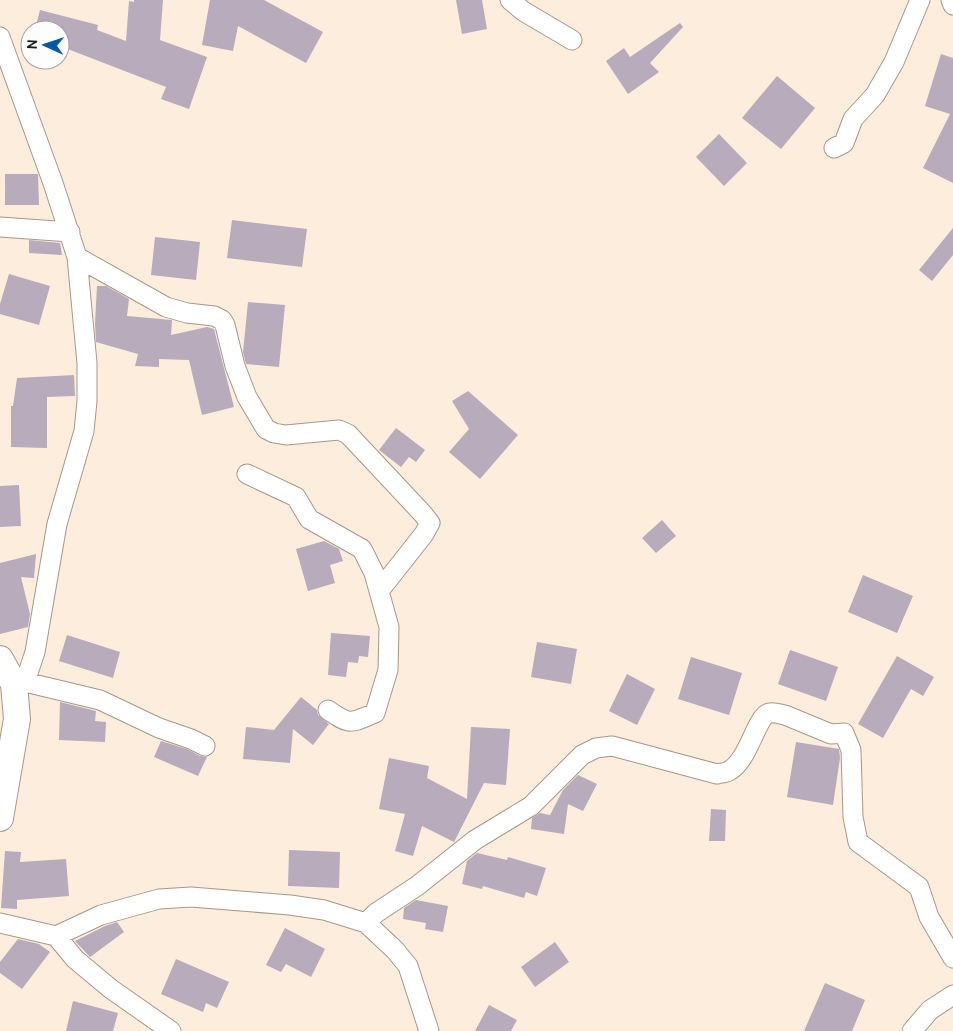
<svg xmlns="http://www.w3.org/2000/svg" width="953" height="1031" viewBox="0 0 953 1031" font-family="Cabin,sans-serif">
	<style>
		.building { fill: #b8abbb }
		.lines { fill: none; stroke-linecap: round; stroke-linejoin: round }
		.street-casing { stroke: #a69889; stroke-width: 21 }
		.secondary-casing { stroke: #a69889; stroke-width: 28 }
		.street { stroke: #fff; stroke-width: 19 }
		.secondary { stroke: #fff; stroke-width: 26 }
	</style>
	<rect width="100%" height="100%" fill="#fdeddc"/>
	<path class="building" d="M134 0H163L160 40 207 57 189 109 161 99 166 87 60 46V30H35L40 10 98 25 97 30 126 41 129 1 134 2Z
		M210 0H264L323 32 306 63 238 26 233 51 202 45Z
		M456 0H482L487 29 462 34Z
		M680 23 683 27 650 63 659 72 628 94 606 61 624 48 630 57Z
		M941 54 953 58V183L923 168 950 114 925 106Z
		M777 76 815 108 781 149 742 118Z
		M719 134 747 163 724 186 696 157Z
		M5 174H38L39 205H5Z
		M232 220 307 229 302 267 227 258Z
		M953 228V255L932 281 919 270Z
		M155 237 200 242 196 280 151 275Z
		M29 240 60 243 62 255 29 253Z
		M9 274 50 286 39 325 0 314V304Z
		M97 286H106L129 299 127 316 172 320 171 335 207 327 214 329 234 407 202 415 189 360 159 359V367L135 366 138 354 96 342 95 324Z
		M248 302 285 305 279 367 246 364 243 352Z
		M74 375 75 396 47 397V448L11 447V406H13L17 378Z
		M468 391 518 435 480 479 449 452 469 429 452 401Z
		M396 428 425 450 416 462 409 457 401 467 379 450Z
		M19 485 21 526 0 527V486Z
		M662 520 676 536 656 553 642 538Z
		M324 541 339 549 343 561 330 565 335 583 308 591 296 549Z
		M36 554 34 578 21 577 30 614 28 627 0 634V563Z
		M863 575 913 596 897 633 848 612Z
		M331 633 370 636 368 657 359 656 358 663 348 662 346 677 328 675Z
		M67 635 120 652 113 678 59 661Z
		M537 642 577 649 571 684 531 677Z
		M790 650 838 667 826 701 778 684Z
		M897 656 934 677 923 696 911 689 883 738 858 724Z
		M691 657 742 673 729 715 678 699Z
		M627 674 655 689 637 725 609 711Z
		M301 697 317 710 318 715 329 724 313 745 293 729 290 763 243 759 246 727 274 730Z
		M60 702 96 711 95 721 106 722 105 742 59 740Z
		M471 727 510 729 506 785 484 783 454 842 422 826 413 856 395 851 405 814 379 809 389 758 429 766 427 778 467 799Z
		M161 741 187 749 200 756 207 757 198 776 154 757Z
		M796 742 839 749 840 758 833 805 787 797Z
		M578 775 597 784 583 811 568 804 564 834 531 829 532 818 540 813 550 815 563 790Z
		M711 809 726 810 725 841H709Z
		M289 850 340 852 339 888 288 886Z
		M5 851 21 852 20 862 66 859 69 896 17 900V909L1 908Z
		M477 853 507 860 508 857 546 868 537 896 526 892 524 898 483 886 482 889 462 884 467 861Z
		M416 900 448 906 443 932 425 929 426 923 403 919 404 908Z
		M117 922 124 932 90 957 75 941 105 926Z
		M285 928 325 949 311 977 286 964 281 972 266 965Z
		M18 939 39 944 50 952 22 989 0 973V962Z
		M555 942 569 962 535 987 521 967Z
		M176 959 229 982 217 1008 206 1003 203 1012 161 994Z
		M825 983 865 1000 852 1031H804Z
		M73 1001 118 1013 113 1031H66Z
		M489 1005 517 1020 511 1031H475Z"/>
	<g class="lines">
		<defs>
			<path id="street" d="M510 0 523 11 572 40
				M951 0 953 5
				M0 37 53 183 77 257 87 363V401L84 431 57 524 35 652 25 682
				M834 148 844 143 853 119 875 95 894 62 920 0
				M0 227 70 232
				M77 257 166 307 187 313 214 316 222 320 225 325 235 366 247 397 266 429 274 433 286 435 339 430 348 434 423 514 430 523 424 534 379 591
				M247 474 296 497 309 519 362 549 374 573 389 627 388 670 375 713C350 723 351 726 328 710
				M14 684 25 682 100 700 159 728 191 739 205 746
				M0 923 56 936 75 959 111 989 171 1031
				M366 923 376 913 417 886 475 840 531 806 582 755 596 748 612 746 717 774C721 773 726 773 729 771 749 760 756 717 769 713 774 712 780 714 785 715L831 734 844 733 851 750 853 817 858 842 919 887 929 917 953 958
				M56 936 101 915 159 899 191 897 290 905 324 910 366 923 395 950 408 966 429 1031
				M912 1031 930 1010 953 995"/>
			<path id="secondary" d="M0 659 14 684 17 719 0 818"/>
		</defs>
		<use href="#street" class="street-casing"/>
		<use href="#secondary" class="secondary-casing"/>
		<use href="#street" class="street"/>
		<use href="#secondary" class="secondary"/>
	</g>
	<g transform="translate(45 45) rotate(273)"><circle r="24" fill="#fdfdfd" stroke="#a4a2a0"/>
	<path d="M0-4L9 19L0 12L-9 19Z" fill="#0659a7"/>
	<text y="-8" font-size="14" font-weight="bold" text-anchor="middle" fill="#1f1a14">N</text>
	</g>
</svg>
